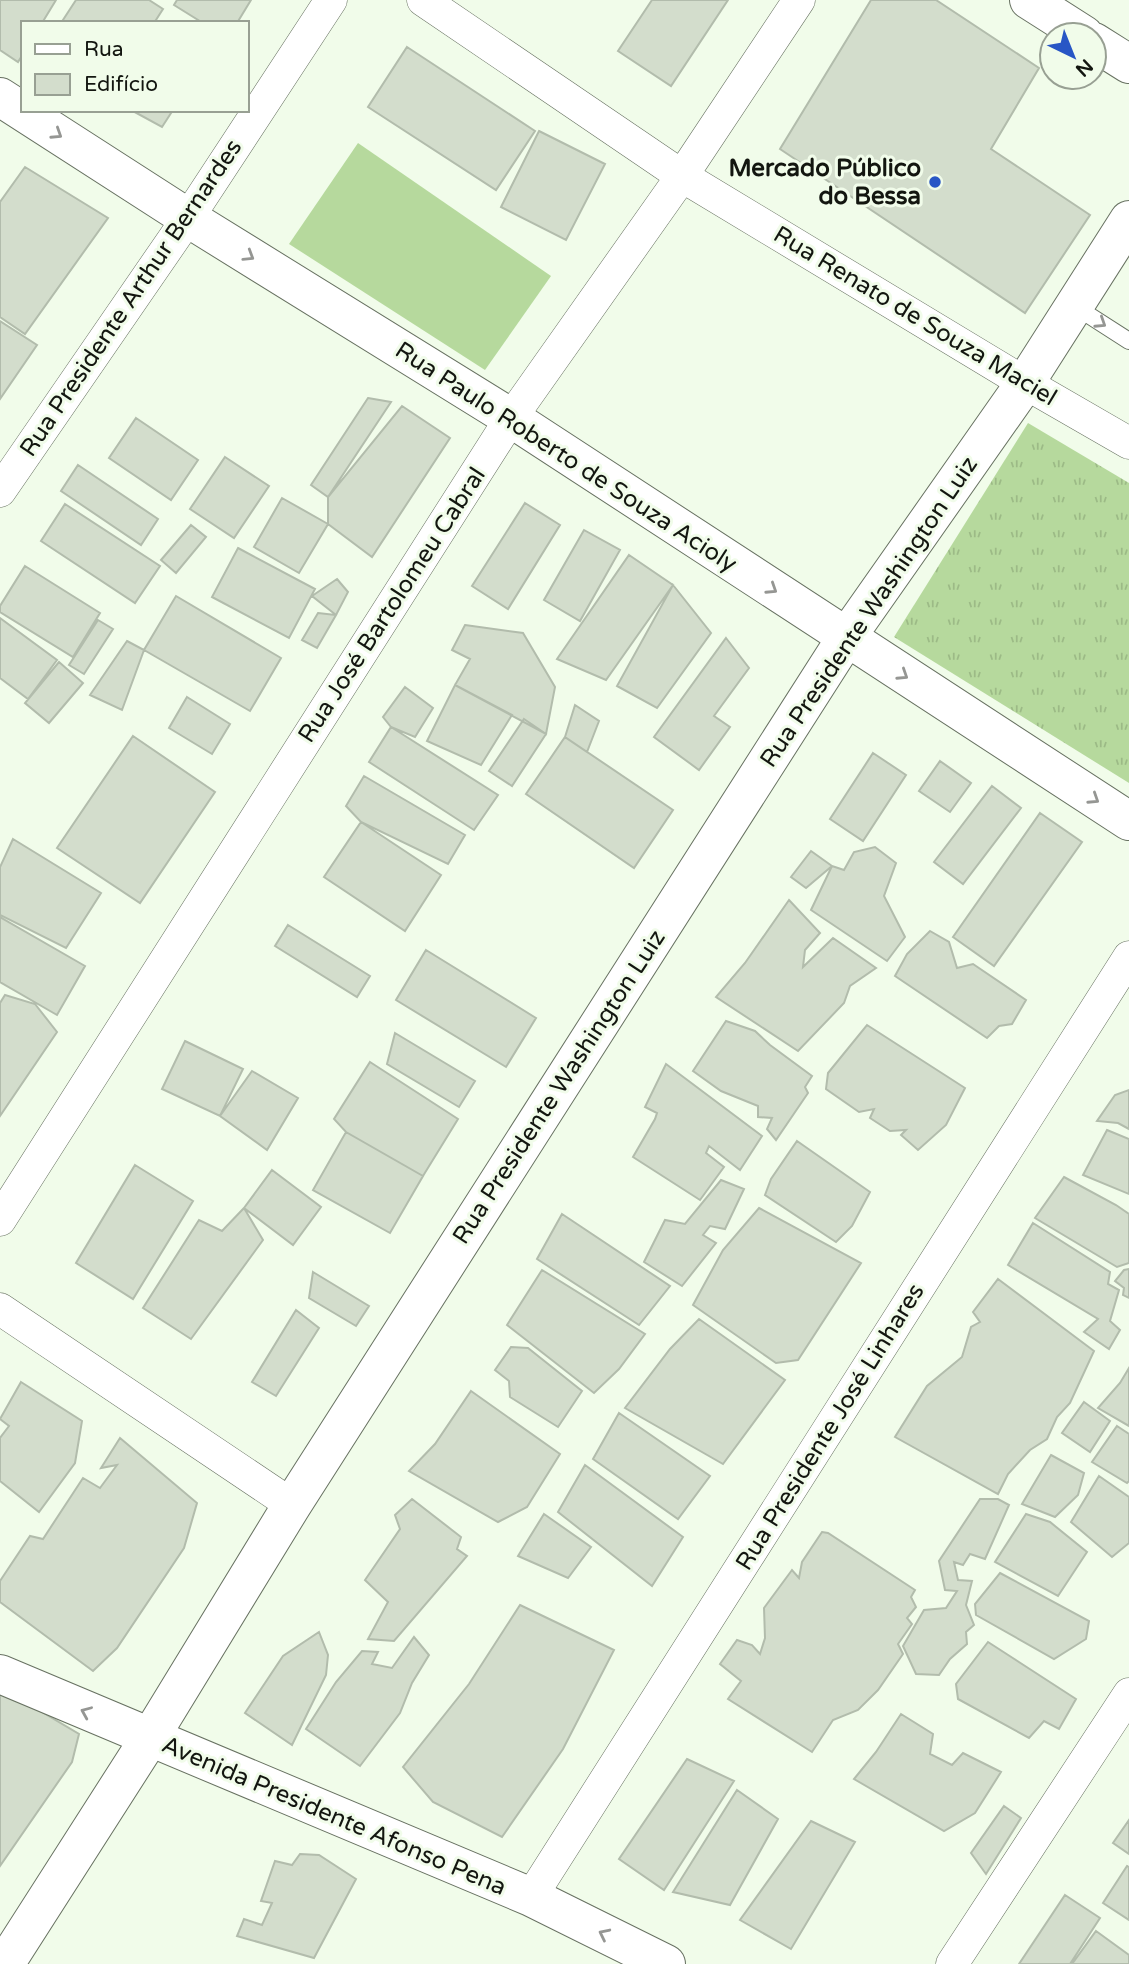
<svg xmlns="http://www.w3.org/2000/svg" width="1129" height="1964" viewBox="0 0 1129 1964" font-family="'Varela Round',sans-serif">
	<style>
		.grass { fill: url(#grass-tufts) }
		.pitch { fill: #b6d99d }
		.building { fill: #d3ddcc; stroke: #b2bcac; stroke-width: 2 }
		.lines { fill: none; stroke-linecap: round; stroke-linejoin: round }
		.lane-casing { stroke: #687262; stroke-width: 18 }
		.street-casing { stroke: #687262; stroke-width: 33 }
		.secondary-casing { stroke: #687262; stroke-width: 40 }
		.primary-casing { stroke: #687262; stroke-width: 40 }
		.lane { stroke: #fff; stroke-width: 16 }
		.street { stroke: #fff; stroke-width: 32 }
		.secondary { stroke: #fff; stroke-width: 38 }
		.primary { stroke: #fff; stroke-width: 38 }
		.oneway { stroke: #959693 }
		.poi-dot { fill: #2856c5; stroke: #f1fcea; stroke-width: 2.5 }
		.labels { text-anchor: middle; dominant-baseline: central; stroke-width: 6; stroke-linejoin: round; paint-order: stroke }
		.poi-label { font-size: 24px; font-weight: bold; fill: #131610; stroke: #f1fcea; text-anchor: end }
		.street-label { font-size: 24px; fill: #131610; stroke: #f1fcea }
	</style>
	<defs>
		<pattern id="grass-tufts" width="24" height="20" patternUnits="userSpaceOnUse" patternTransform="scale(1.75)"><rect width="24" height="20" fill="#b6d99d"/><path d="M3 7l-1-3M5 7V3M7 7l1-3M15 17l-1-3M17 17v-4M19 17l1-3" fill="none" stroke="#9cba86"/></pattern>
	</defs>
	<rect width="100%" height="100%" fill="#f1fcea"/>
	<path class="grass" d="M1028 423 1129 483V783L894 637Z"/>
	<path class="pitch" d="M358 143 551 276 485 370 289 244Z"/>
	<path class="building" d="M0 0H56L42 23H23V54L18 62 0 50Z
		M76 0H149L163 9 154 23H61Z
		M177 0H251L237 23H203L174 5Z
		M652 0H728L671 86 618 51Z
		M871 0H936L1039 68 991 149 1090 215 1025 313 780 149Z
		M407 47 535 131 496 190 368 107Z
		M131 110H173L162 127Z
		M539 131 605 164 566 240 501 207Z
		M25 167 108 218 25 334 0 317V202Z
		M0 321 37 345 0 399Z
		M368 398 391 402 328 497 311 485Z
		M402 406 450 438 372 557 328 524V497Z
		M136 418 198 460 171 500 109 458Z
		M225 457 269 486 234 538 190 509Z
		M78 465 158 519 141 545 61 491Z
		M282 498 328 524 299 573 254 547Z
		M525 503 560 525 508 609 472 586Z
		M65 504 160 566 135 603 41 541Z
		M191 525 206 537 176 573 161 560Z
		M584 530 620 550 580 621 544 600Z
		M238 548 315 589 289 638 212 597Z
		M629 555 673 585 606 680 557 659Z
		M25 566 100 613 73 657 0 612V606Z
		M337 579 348 592 336 615 312 596Z
		M673 585 711 633 657 708 617 686Z
		M176 596 281 658 250 711 144 650Z
		M318 613 336 615 317 648 302 640Z
		M0 618 57 660 28 699 0 678Z
		M98 620 113 629 84 674 69 665Z
		M465 625 523 633 555 687 546 734 455 685 470 659 452 650Z
		M726 638 749 668 714 716 730 727 699 770 654 737Z
		M127 641 144 650 122 710 90 695Z
		M59 662 83 683 49 723 25 703Z
		M455 685 512 715 481 765 427 741Z
		M405 687 433 708 415 737 391 727 383 717Z
		M187 697 230 724 212 754 169 728Z
		M575 705 599 721 587 752 565 737Z
		M524 719 546 734 512 786 489 771Z
		M391 727 498 795 474 830 369 762Z
		M133 736 215 792 140 903 57 848Z
		M565 737 673 810 634 868 526 794Z
		M873 753 906 775 863 841 830 819Z
		M940 761 971 783 950 812 919 791Z
		M364 776 465 835 448 864 361 822 346 806Z
		M992 786 1021 808 963 884 934 862Z
		M1040 813 1082 842 994 966 953 937Z
		M361 822 441 875 405 931 324 877Z
		M13 839 101 893 66 948 0 915V867Z
		M875 847 896 863 884 896 905 937 887 961 811 910 832 866 844 870 854 852Z
		M811 851 832 866 806 888 791 877Z
		M789 900 820 933 805 950 803 967 833 938 876 968 850 986 844 1003 798 1051 716 997 745 963Z
		M0 917 85 966 57 1015 0 982Z
		M288 925 370 976 357 997 275 946Z
		M930 931 949 942 957 968 973 964 1026 1000 1012 1024 999 1026 987 1038 895 976 907 954Z
		M426 950 536 1018 506 1067 396 1000Z
		M5 995 35 1004 57 1032 0 1116V1003Z
		M726 1021 755 1031 770 1045 812 1076 805 1087 808 1093 776 1140 767 1129 772 1118 758 1117V1106L721 1091 693 1071Z
		M867 1025 965 1088 946 1125 918 1150 901 1135 906 1130 890 1131 870 1118 874 1109 859 1112 826 1089 828 1073Z
		M395 1033 475 1081 459 1107 387 1064Z
		M185 1041 243 1069 220 1116 162 1089Z
		M370 1062 458 1119 423 1176 346 1132 334 1119Z
		M666 1064 762 1136 740 1170 709 1146 706 1153 724 1167 700 1200 633 1157 655 1119 657 1113 645 1107Z
		M252 1071 298 1098 267 1150 220 1116Z
		M1129 1090V1129L1118 1123 1097 1121 1115 1095Z
		M1107 1130 1129 1139V1194L1083 1175Z
		M346 1132 423 1176 390 1233 313 1190Z
		M797 1141 870 1192 852 1226 836 1242 765 1195 771 1179Z
		M135 1165 193 1201 133 1299 76 1263Z
		M272 1170 321 1207 293 1245 244 1208Z
		M1064 1177 1116 1205 1129 1214V1263L1117 1267 1035 1218Z
		M721 1180 744 1189 725 1229 710 1226 703 1235 716 1243 682 1286 644 1262 665 1220 685 1224Z
		M244 1208 263 1240 191 1339 143 1308 199 1220 222 1231Z
		M759 1208 861 1263 798 1360 776 1363 693 1305 723 1250Z
		M562 1214 670 1286 639 1325 537 1259Z
		M1033 1223 1110 1272 1108 1284 1119 1290 1110 1321 1120 1330 1109 1349 1084 1332 1098 1319 1008 1265Z
		M1129 1269V1298L1123 1295 1124 1288 1115 1281 1124 1270Z
		M542 1270 645 1334 619 1369 594 1393 507 1325Z
		M313 1272 369 1306 356 1326 309 1298Z
		M998 1279 1094 1351 1070 1403 1057 1417 1047 1439 1030 1450 1008 1474 998 1494 895 1437 927 1386 962 1357 971 1327 980 1322 973 1312Z
		M296 1310 319 1328 276 1396 252 1382Z
		M699 1319 785 1380 723 1464 625 1408 670 1349Z
		M511 1347 528 1348 582 1391 558 1427 510 1397 509 1381 495 1370Z
		M1129 1368V1426L1098 1408 1120 1383Z
		M21 1382 82 1421 75 1463 39 1512 0 1481V1438L9 1426 0 1419Z
		M471 1391 560 1454 527 1507 498 1522 409 1471 435 1444Z
		M1084 1402 1110 1421 1090 1452 1062 1433Z
		M619 1413 710 1476 678 1519 593 1459Z
		M1117 1426 1129 1434V1481L1127 1483 1092 1462Z
		M120 1438 197 1503 184 1548 117 1648 93 1671 0 1602V1581L30 1536 43 1539 83 1478 100 1488 117 1465 101 1468Z
		M1051 1455 1084 1473 1078 1495 1055 1517 1022 1504Z
		M585 1465 683 1537 652 1586 558 1512Z
		M1099 1476 1129 1497V1543L1112 1557 1071 1522Z
		M412 1499 461 1537 457 1549 467 1556 394 1641 368 1639 388 1602 365 1580 400 1529 395 1515Z
		M980 1499H998L1009 1505 985 1559 970 1554 963 1565 954 1562 958 1580 972 1581 966 1605 974 1625 966 1632 967 1644 950 1659 939 1675 916 1674 903 1646 924 1610 946 1608 957 1591 945 1590 939 1561Z
		M544 1514 591 1547 568 1578 518 1556Z
		M1026 1514 1050 1522 1087 1552 1058 1596 995 1562Z
		M822 1532 828 1533 915 1590 911 1597 916 1607 907 1618 912 1624 898 1644 903 1654 878 1690 858 1710 833 1720 812 1752 728 1699 741 1681 720 1664 737 1640 752 1645 760 1654 765 1638 764 1608 792 1570 799 1578 802 1562Z
		M1000 1573 1089 1621 1086 1639 1054 1659 976 1615 975 1604Z
		M520 1605 614 1650 563 1749 502 1837 433 1802 403 1767 469 1684Z
		M319 1632 328 1655 326 1675 292 1745 245 1713 283 1656Z
		M414 1637 429 1655 412 1683 400 1713 360 1766 306 1729 336 1682 362 1651 378 1652 372 1664 392 1668Z
		M988 1642 1076 1699 1059 1729 1044 1721 1029 1738 958 1699 956 1684Z
		M0 1687 79 1734 72 1762 0 1866Z
		M901 1714 933 1734 930 1754 952 1765 963 1753 1001 1772 975 1813 944 1831 854 1779 876 1752Z
		M687 1759 734 1781 664 1890 619 1859Z
		M737 1790 778 1819 730 1905 673 1892Z
		M1004 1806 1021 1818 986 1874 971 1853Z
		M1129 1820V1854L1113 1843Z
		M811 1821 855 1842 791 1949 740 1920Z
		M300 1854 319 1855 356 1879 314 1958 237 1936 244 1919 262 1925 272 1903 261 1901 275 1861 292 1865Z
		M1127 1866 1129 1867V1920L1103 1903Z
		M1065 1895 1100 1918 1070 1964H1019Z
		M1096 1931 1129 1955V1964H1072Z"/>
	<g class="lines">
		<defs>
			<path id="lane" d="M1073 305 1129 341"/>
			<path id="street" d="M423 0 682 176 1025 383 1129 443
				M0 491 188 218 331 0
				M0 1220 511 418 682 176 799 0
				M0 1309 292 1505
				M531 1897 1129 957
				M952 1964 1129 1694"/>
			<path id="secondary" d="M1029 0 1084 35
				M1094 42 1129 64
				M0 97 188 218 511 418 1129 821
				M5 1964 149 1739 292 1505 846 638 1025 383 1129 220"/>
			<path id="primary" d="M0 1674 531 1897 666 1964"/>
		</defs>
		<use href="#lane" class="lane-casing"/>
		<use href="#street" class="street-casing"/>
		<use href="#secondary" class="secondary-casing"/>
		<use href="#primary" class="primary-casing"/>
		<use href="#lane" class="lane"/>
		<use href="#street" class="street"/>
		<use href="#secondary" class="secondary"/>
		<use href="#primary" class="primary"/>
	</g>
	<defs><path id="oneway-chevron" d="M-2-3.5L2.5 0L-2 3.5" fill="none" stroke-width="1.6" stroke-linecap="round" stroke-linejoin="round" transform="scale(1.75)"/></defs>
	<g class="oneway">
		<use href="#oneway-chevron" transform="translate(57 134) rotate(33)"/>
		<use href="#oneway-chevron" transform="translate(249 256) rotate(32)"/>
		<use href="#oneway-chevron" transform="translate(1101 323) rotate(33)"/>
		<use href="#oneway-chevron" transform="translate(772 589) rotate(33)"/>
		<use href="#oneway-chevron" transform="translate(903 675) rotate(33)"/>
		<use href="#oneway-chevron" transform="translate(1094 799) rotate(33)"/>
		<use href="#oneway-chevron" transform="translate(86 1712) rotate(-157)"/>
		<use href="#oneway-chevron" transform="translate(604 1934) rotate(-154)"/>
	</g>
	<circle class="poi-dot" cx="935" cy="182" r="7"/>
	<g class="labels">
		<g class="poi-label">
			<text x="921" y="168">Mercado Público<tspan x="921" dy="28">do Bessa</tspan></text>
		</g>
		<g class="street-label">
			<text transform="translate(131 298) rotate(-56)">Rua Presidente Arthur Bernardes</text>
			<text transform="translate(915 316) rotate(31)">Rua Renato de Souza Maciel</text>
			<text transform="translate(566 457) rotate(33)">Rua Paulo Roberto de Souza Acioly</text>
			<text transform="translate(392 605) rotate(-57)">Rua José Bartolomeu Cabral</text>
			<text transform="translate(869 612) rotate(-56)">Rua Presidente Washington Luiz</text>
			<text transform="translate(559 1087) rotate(-57)">Rua Presidente Washington Luiz</text>
			<text transform="translate(830 1427) rotate(-58)">Rua Presidente José Linhares</text>
			<text transform="translate(334 1816) rotate(23)">Avenida Presidente Afonso Pena</text>
		</g>
	</g>
	<rect x="21" y="21" width="228" height="91" fill="#f1fcea" stroke="#98a093" stroke-width="2"/>
	<rect x="35" y="44" width="35" height="10" fill="#ffffff" stroke="#98a093" stroke-width="2"/>
	<text x="84" y="56" font-size="21" fill="#131610">Rua</text>
	<rect x="35" y="74" width="35" height="21" fill="#d3ddcc" stroke="#98a093" stroke-width="2"/>
	<text x="84" y="91" font-size="21" fill="#131610">Edifício</text>
	<g transform="translate(1073 56) rotate(137)"><circle r="33" fill="#f1fcea" stroke="#98a093" stroke-width="2"/>
	<path d="M0-5L12 26L0 18L-12 26Z" fill="#2856c5"/>
	<text y="-10" font-size="19" font-weight="bold" text-anchor="middle" fill="#131610">N</text>
	</g>
</svg>
